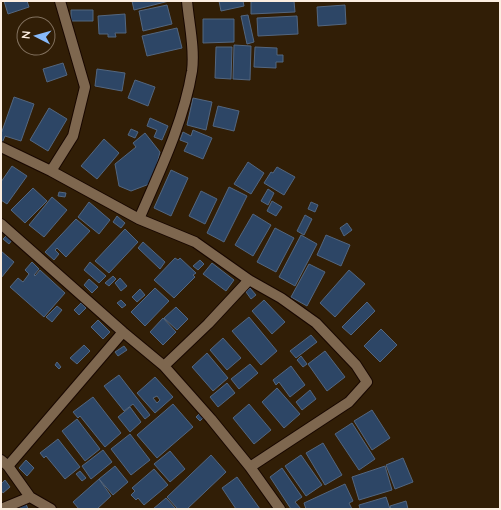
<svg xmlns="http://www.w3.org/2000/svg" width="501" height="510" viewBox="0 0 501 510" font-family="Lato,sans-serif">
	<style>
		.building { fill: #2d4666; stroke: #53667f; fill-rule: evenodd }
		.lines { fill: none; stroke-linecap: round; stroke-linejoin: round }
		.minor-casing { stroke: #180700; stroke-width: 12 }
		.minor { stroke: #7e674f; stroke-width: 10 }
	</style>
	<rect width="100%" height="100%" fill="#311e06"/>
	<path class="building" d="M4 1H27L29 7 8 14Z
		M132 1H169L134 10Z
		M219 1H243L244 6 221 11Z
		M251 1H294L295 12 251 14Z
		M167 5 172 24 143 31 139 11Z
		M345 5 346 24 318 26 317 7Z
		M71 10H93V21H71Z
		M125 14 126 33H115L116 37H108V34H99L98 16Z
		M248 15 254 42 247 44 241 16Z
		M297 16 298 34 258 36 257 18Z
		M203 19H234V42L203 43Z
		M177 28 182 48 147 56 142 36Z
		M234 45 251 46 250 80 233 79Z
		M216 47H232L231 79 215 78Z
		M255 47 277 48V55H283V62H276V68L254 67Z
		M63 63 67 75 47 82 43 69Z
		M97 69 125 73 122 91 95 86Z
		M135 80 155 87 148 106 128 98Z
		M14 97 34 104 21 141 5 136 2 143 1 142V134Z
		M193 98 212 102 206 130 187 125Z
		M218 106 239 111 234 131 213 126Z
		M49 108 67 119 48 151 30 140Z
		M150 118 168 126 162 140 154 137 157 130 147 126Z
		M131 129 138 132 135 138 128 135Z
		M193 130 212 138 203 159 184 151 188 143 180 140 183 132 191 136Z
		M145 133 160 152 152 183 131 191 119 186 115 164 136 147 133 143Z
		M104 139 119 153 97 179 81 166Z
		M248 162 264 173 251 194 234 184Z
		M12 166 27 176 7 204 1 200V182Z
		M277 167 295 177 284 195 264 183 271 172 273 173Z
		M171 170 188 178 171 216 154 208Z
		M229 187 247 196 224 242 207 233Z
		M33 188 47 201 25 223 11 210Z
		M268 189 274 193 268 205 261 201Z
		M201 191 217 199 205 224 189 216Z
		M59 192 66 193 65 197 58 196Z
		M52 197 67 210 44 237 29 225Z
		M272 201 282 207 276 216 267 211Z
		M89 202 110 220 99 234 78 217Z
		M311 202 318 205 315 212 308 209Z
		M253 214 271 225 253 256 235 245Z
		M305 215 312 219 304 235 297 231Z
		M117 216 125 223 121 228 113 222Z
		M76 219 90 231 66 257 57 248 55 250 59 254 54 260 45 252Z
		M347 223 352 230 344 236 340 228Z
		M275 228 294 238 276 272 257 262Z
		M125 229 138 242 109 273 95 261Z
		M7 235 12 240 9 244 3 239Z
		M301 235 317 244 295 286 279 277Z
		M326 235 350 245 341 266 317 255Z
		M143 242 165 262 160 269 138 248Z
		M1 251 14 262 1 278Z
		M175 258 178 260 180 258 196 273 193 275 195 277 174 298 154 280Z
		M200 260 204 264 198 270 193 266Z
		M32 262 39 269 34 275 35 276 40 270 65 293 44 317 10 287 18 278 23 282 29 274 25 270Z
		M90 262 106 276 99 283 84 270Z
		M212 263 234 280 226 291 203 274Z
		M309 264 325 272 307 306 291 297Z
		M349 270 365 284 335 317 320 303Z
		M113 276 116 279 109 286 105 283Z
		M120 278 127 286 121 291 115 283Z
		M89 279 98 287 92 293 84 285Z
		M155 288 169 301 145 326 131 312Z
		M250 288 256 295 251 299 246 292Z
		M140 289 145 295 137 302 132 297Z
		M121 300 126 305 122 308 117 303Z
		M264 300 285 322 272 334 252 311Z
		M367 302 375 311 351 335 342 327Z
		M81 303 86 308 79 315 74 310Z
		M57 306 62 310 52 322 46 317Z
		M176 307 188 319 177 330 164 318Z
		M249 317 277 351 261 365 232 331Z
		M163 318 176 332 163 345 150 332Z
		M98 320 110 332 103 339 91 327Z
		M381 329 397 345 380 362 364 346Z
		M311 335 317 342 296 358 290 351Z
		M223 338 241 358 227 370 210 350Z
		M84 345 90 351 77 364 70 358Z
		M124 346 127 350 118 356 115 352Z
		M325 351 345 377 327 391 308 364Z
		M207 353 228 378 213 391 192 367Z
		M301 356 307 364 303 367 297 360Z
		M57 362 61 367 59 369 55 365Z
		M250 364 258 373 239 389 231 379Z
		M291 366 305 385 290 397 279 382 276 385 273 380Z
		M119 375 150 415 145 419 133 404 124 411 104 386Z
		M155 377 173 397 155 413 137 393ZM157 396 160 400 157 403 153 398Z
		M227 383 235 393 218 407 210 397Z
		M277 388 300 414 284 428 262 402Z
		M310 390 316 399 302 410 296 402Z
		M93 397 121 433 105 447 80 416 78 418 73 412Z
		M173 404 193 427 157 458 137 435Z
		M249 404 271 430 254 444 233 418Z
		M130 407 141 422 130 432 118 417Z
		M372 410 390 438 372 450 354 421Z
		M199 414 203 418 200 421 196 417Z
		M77 419 100 449 85 461 62 431Z
		M352 423 375 459 359 470 335 434Z
		M130 434 150 460 131 475 111 449Z
		M58 439 80 467 65 479 46 456 44 458 40 453Z
		M323 443 342 475 325 485 306 453Z
		M103 450 112 462 91 479 82 466Z
		M170 451 185 469 170 482 154 464Z
		M211 455 226 472 187 509H178L167 497Z
		M301 455 322 485 306 496 285 466Z
		M403 458 413 482 395 489 386 465Z
		M26 460 34 468 27 476 19 468Z
		M115 466 128 482 113 495 99 479Z
		M385 466 392 490 359 500 352 477Z
		M282 468 302 497 295 502 301 509H291L270 477Z
		M154 469 168 485 144 505 138 498 136 500 131 495 135 491 132 488Z
		M80 471 86 478 82 481 76 474Z
		M237 477 260 509H236L222 488Z
		M99 479 111 496 97 509H79L73 502Z
		M5 480 10 487 3 493 1 490V484Z
		M345 484 353 501 349 503 352 509H306L304 503Z
		M386 497 390 509H360L359 505Z
		M166 498 176 509H153Z
		M406 501 408 509H391L390 506Z
		M26 504 28 509H17Z"/>
	<g class="lines">
		<defs>
			<path id="minor" d="M1 147 51 171 139 219 195 242 249 280 281 298 316 323 356 365 367 382 349 402 250 467
				M51 171 73 136 85 87 60 1
				M139 219C159 173 184 121 192 71 195 48 189 24 187 1
				M1 224 123 332 164 366 211 419 250 467 280 509
				M164 366 208 324 249 280
				M1 460 8 466 30 497 51 509
				M8 466 123 332
				M1 509 30 497"/>
		</defs>
		<use href="#minor" class="minor-casing"/>
		<use href="#minor" class="minor"/>
	</g>
	<rect width="501" height="510" fill="none" stroke="#fceee1" stroke-width="4"/>
	<g transform="translate(36 36) rotate(276)"><circle r="19" fill="#311e06" stroke="#82715e"/>
	<path d="M0-3L7 15L0 10L-7 15Z" fill="#88bbfc"/>
	<text y="-6" font-size="11" font-weight="bold" text-anchor="middle" fill="#fceee1">N</text>
	</g>
</svg>
